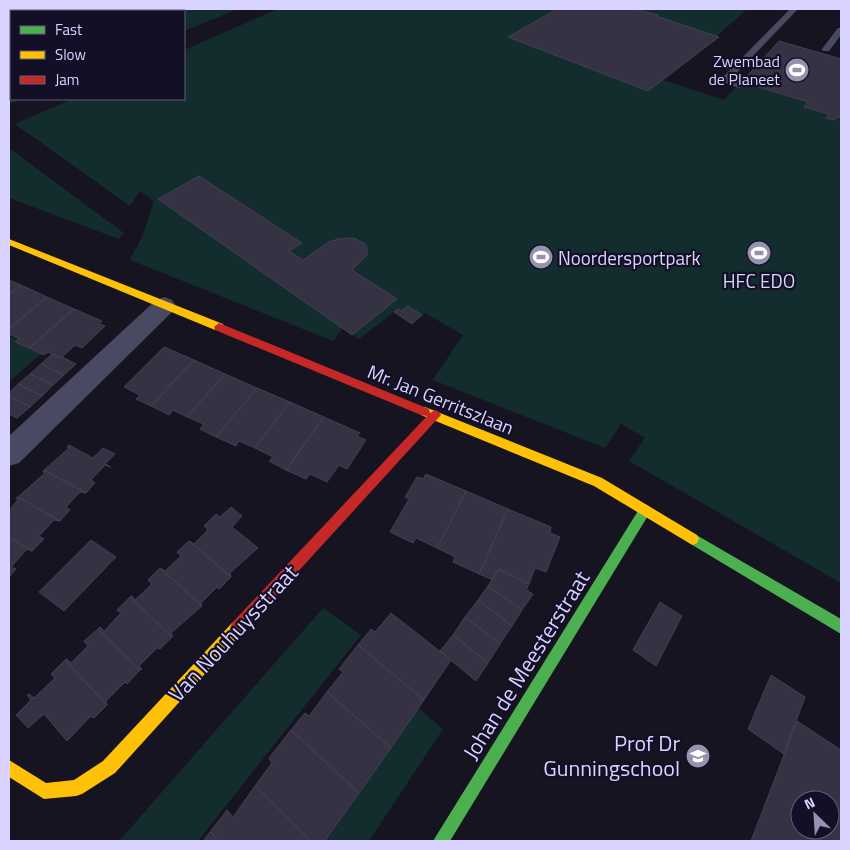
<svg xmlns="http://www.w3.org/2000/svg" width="850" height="850" viewBox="0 0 850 850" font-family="'Titillium Web',sans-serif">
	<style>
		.green { fill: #132c2d }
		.building { fill: #343243; stroke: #433f54; fill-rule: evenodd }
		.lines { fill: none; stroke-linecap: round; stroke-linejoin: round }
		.lane { fill: #4a4962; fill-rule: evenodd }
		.street { fill: #4a4962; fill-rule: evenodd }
		.fast { fill: #4caf50; fill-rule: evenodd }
		.slow { fill: #ffc107; fill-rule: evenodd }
		.jam { fill: #c62828; fill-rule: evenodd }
		.labels { text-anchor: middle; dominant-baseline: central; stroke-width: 4.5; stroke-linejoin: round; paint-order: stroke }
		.far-poi-label { font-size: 16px; fill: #d9d4ff; stroke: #130f26; text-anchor: end }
		.poi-label { font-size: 19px; fill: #d9d4ff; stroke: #130f26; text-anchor: start }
		.street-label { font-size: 19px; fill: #d9d4ff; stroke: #130f26 }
		.near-street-label { font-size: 22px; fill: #d9d4ff; stroke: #130f26 }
		.near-poi-label { font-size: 22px; fill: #d9d4ff; stroke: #130f26; text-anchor: end }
	</style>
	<rect width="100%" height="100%" fill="#161421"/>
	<path class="green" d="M9 9H238L184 31V11H11V99H22L9 104Z
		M278 9H747L717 36 719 37 663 80 724 100 779 41 841 59V583L629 461 645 438 621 424 605 448 433 380 463 335 425 313 412 324 394 312 359 339 343 328 333 341 130 260 143 235 154 201 140 191 130 206 15 124 72 99H184V50Z
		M9 148 124 233 119 239 9 198Z
		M9 336 43 352 9 382Z
		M323 608 361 635 198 841H119Z
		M418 708 443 729 369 841H326Z"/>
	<path class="building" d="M557 9H639L638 10 658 15 656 16 719 37 648 91 508 37Z
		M779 41 841 59V118L836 117 834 120 826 118 829 114 804 107 808 102 742 82Z
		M199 176 302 243 289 251 303 260 329 242 338 239 354 238 364 243 367 247V255L352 270 397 299 352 335 158 199Z
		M9 280 21 285 9 295Z
		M21 285 47 297 9 329V295Z
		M47 297 74 309 29 348 15 342 19 339 9 334V329Z
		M408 306 422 315 412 324 394 312 398 309 401 311Z
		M74 309 102 321 99 324 105 326 82 348 75 345 61 358 48 352 44 355 29 348Z
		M164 347 194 360 151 406 136 399 140 395 124 387Z
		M52 354 61 358 62 357 76 364 64 375 41 364Z
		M194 360 225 374 187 417 173 410 169 415 151 406Z
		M41 364 64 375 53 385 30 374Z
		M30 374 53 385 42 396 18 384Z
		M225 374 257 388 216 437 200 429 204 424 187 417Z
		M18 384 42 396 30 407 9 396V393Z
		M257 388 290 402 255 448 239 441 236 446 216 437Z
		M9 396 30 407 17 418 9 414Z
		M290 402 324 417 286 470 269 461 273 457 255 448Z
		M324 417 360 433 357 436 366 440 347 469 339 465 327 482 310 474 306 479 286 470Z
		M69 445 93 458 103 448 115 454 105 464 111 467 105 465 91 480 95 483 86 493 44 470 69 448 67 447Z
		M44 470 86 493 80 492 66 507 70 510 60 521 18 497 45 473 43 472Z
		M426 474 466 491 437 548 416 538 413 543 390 532 409 499 405 497 417 477 423 479Z
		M466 491 508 509 479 574 453 562 455 557 437 548Z
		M18 497 60 521 54 520 39 536 44 539 32 551 9 537V510L18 500 16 498Z
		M231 507 242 516 232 527 258 548 230 573 231 577 189 541 194 544 208 530 204 526 216 514 220 517Z
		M508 509 551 527 550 533 560 537 546 572 535 568 529 584 499 569 493 580 479 574Z
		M9 537 32 551 27 549 11 567 16 569 9 577Z
		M91 540 116 557 64 611 39 592Z
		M189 541 231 577 219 589 217 587 201 603 202 606 160 568 165 571 181 556 177 552Z
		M160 568 202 606 171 633 173 636 172 637 130 597 132 596 135 600 152 584 148 580Z
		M499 569 529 584 526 590 533 594 522 610 488 586Z
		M488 586 522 610 512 626 478 600Z
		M130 597 172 637 160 649 157 648 139 666 142 669 140 670 98 629 100 627 104 631 121 613 117 610Z
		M478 600 512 626 500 644 465 617Z
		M660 602 682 616 656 666 633 650Z
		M391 613 451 660 424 700 358 645 371 629 375 632Z
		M465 617 500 644 488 663 453 635Z
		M98 629 140 670 127 684 125 682 106 701 107 705 65 660 67 659 71 663 88 646 84 641Z
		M453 635 488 663 476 681 440 651Z
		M358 645 424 700 391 748 327 692 343 672 339 669Z
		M65 660 107 705 94 718 91 716 67 741 44 714 28 728 16 715 31 700 27 695 29 694 34 698 55 678 51 674Z
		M771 675 805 697 784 754 748 729Z
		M327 692 391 748 359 793 291 730 305 713 309 716Z
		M797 721 841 750V841H751ZM800 800H830V830H800Z
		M291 730 359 793 325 841H310L255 786 272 763 269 758Z
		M255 786 310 841H219L210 832 227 810 233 817Z
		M210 832 219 841H203Z"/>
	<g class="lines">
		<path class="lane" d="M790 9H798L731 79 742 83V87L739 88 722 82V78Z
			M838 28H841V35L829 51H823L822 49Z"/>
		<path class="street" d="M164 297 172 300 176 306 172 312 19 463 9 466V436L156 300Z"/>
		<path class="fast" d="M645 504 649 506 651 510 649 514 450 841H433L641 506Z
			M693 533 841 619V634L689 543 687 539 689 535Z"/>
		<path class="slow" d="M9 239 223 324 224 327 223 330H215L9 245Z
			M425 407 602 478 697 535 699 539 697 543 693 545 689 543 594 486 421 415 419 412 421 409Z
			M237 621 242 623 244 628 242 633 115 773 82 794 76 796 44 799 9 777V760L46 783 74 780 103 761 232 623Z"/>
		<path class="jam" d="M219 323 429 409 430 413 435 410 439 412 441 415 242 633 237 635 232 633 230 628 232 623 427 416 421 415 215 330 214 327Z"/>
	</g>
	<defs>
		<symbol id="stadium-disc" viewBox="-11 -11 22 22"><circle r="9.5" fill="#9591b1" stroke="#130f26"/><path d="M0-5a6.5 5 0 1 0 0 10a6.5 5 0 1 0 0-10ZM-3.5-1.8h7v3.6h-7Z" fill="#fff"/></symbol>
		<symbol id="university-disc" viewBox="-11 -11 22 22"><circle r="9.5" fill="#9591b1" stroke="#130f26"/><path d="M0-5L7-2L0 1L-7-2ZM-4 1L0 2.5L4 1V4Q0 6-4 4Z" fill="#fff"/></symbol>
	</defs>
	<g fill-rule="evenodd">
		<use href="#stadium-disc" x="783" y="56" width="28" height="28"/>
		<use href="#stadium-disc" x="745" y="239" width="28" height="28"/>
		<use href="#stadium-disc" x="527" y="243" width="28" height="28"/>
		<use href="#university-disc" x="684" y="742" width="28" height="28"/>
	</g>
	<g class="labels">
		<g class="far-poi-label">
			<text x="780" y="61">Zwembad<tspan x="780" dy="18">de Planeet</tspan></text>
		</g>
		<g class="poi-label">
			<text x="558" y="257">Noordersportpark</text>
			<text x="759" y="280" text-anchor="middle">HFC EDO</text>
		</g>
		<g class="street-label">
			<text transform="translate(441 399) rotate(22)">Mr. Jan Gerritszlaan</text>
		</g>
		<g class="near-street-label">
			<text transform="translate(233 633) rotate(-47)">Van Nouhuysstraat</text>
			<text transform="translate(526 665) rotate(-58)">Johan de Meesterstraat</text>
		</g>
		<g class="near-poi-label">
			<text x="680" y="743">Prof Dr<tspan x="680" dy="25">Gunningschool</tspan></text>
		</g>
	</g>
	<rect width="850" height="850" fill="none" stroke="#d9d4ff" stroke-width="20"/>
	<rect x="10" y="10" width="175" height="90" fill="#130f26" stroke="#625e7d"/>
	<rect x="20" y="26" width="25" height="8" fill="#4caf50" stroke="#625e7d"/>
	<text x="55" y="35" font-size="15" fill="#d9d4ff">Fast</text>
	<rect x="20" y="51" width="25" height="8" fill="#ffc107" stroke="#625e7d"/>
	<text x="55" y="60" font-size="15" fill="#d9d4ff">Slow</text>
	<rect x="20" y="76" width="25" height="8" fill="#c62828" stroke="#625e7d"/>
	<text x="55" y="85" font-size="15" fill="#d9d4ff">Jam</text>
	<g transform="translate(815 815) rotate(335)"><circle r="24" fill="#130f26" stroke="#625e7d"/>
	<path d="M0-4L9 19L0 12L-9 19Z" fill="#9591b1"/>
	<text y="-8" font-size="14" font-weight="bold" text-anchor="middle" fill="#d9d4ff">N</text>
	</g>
</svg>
